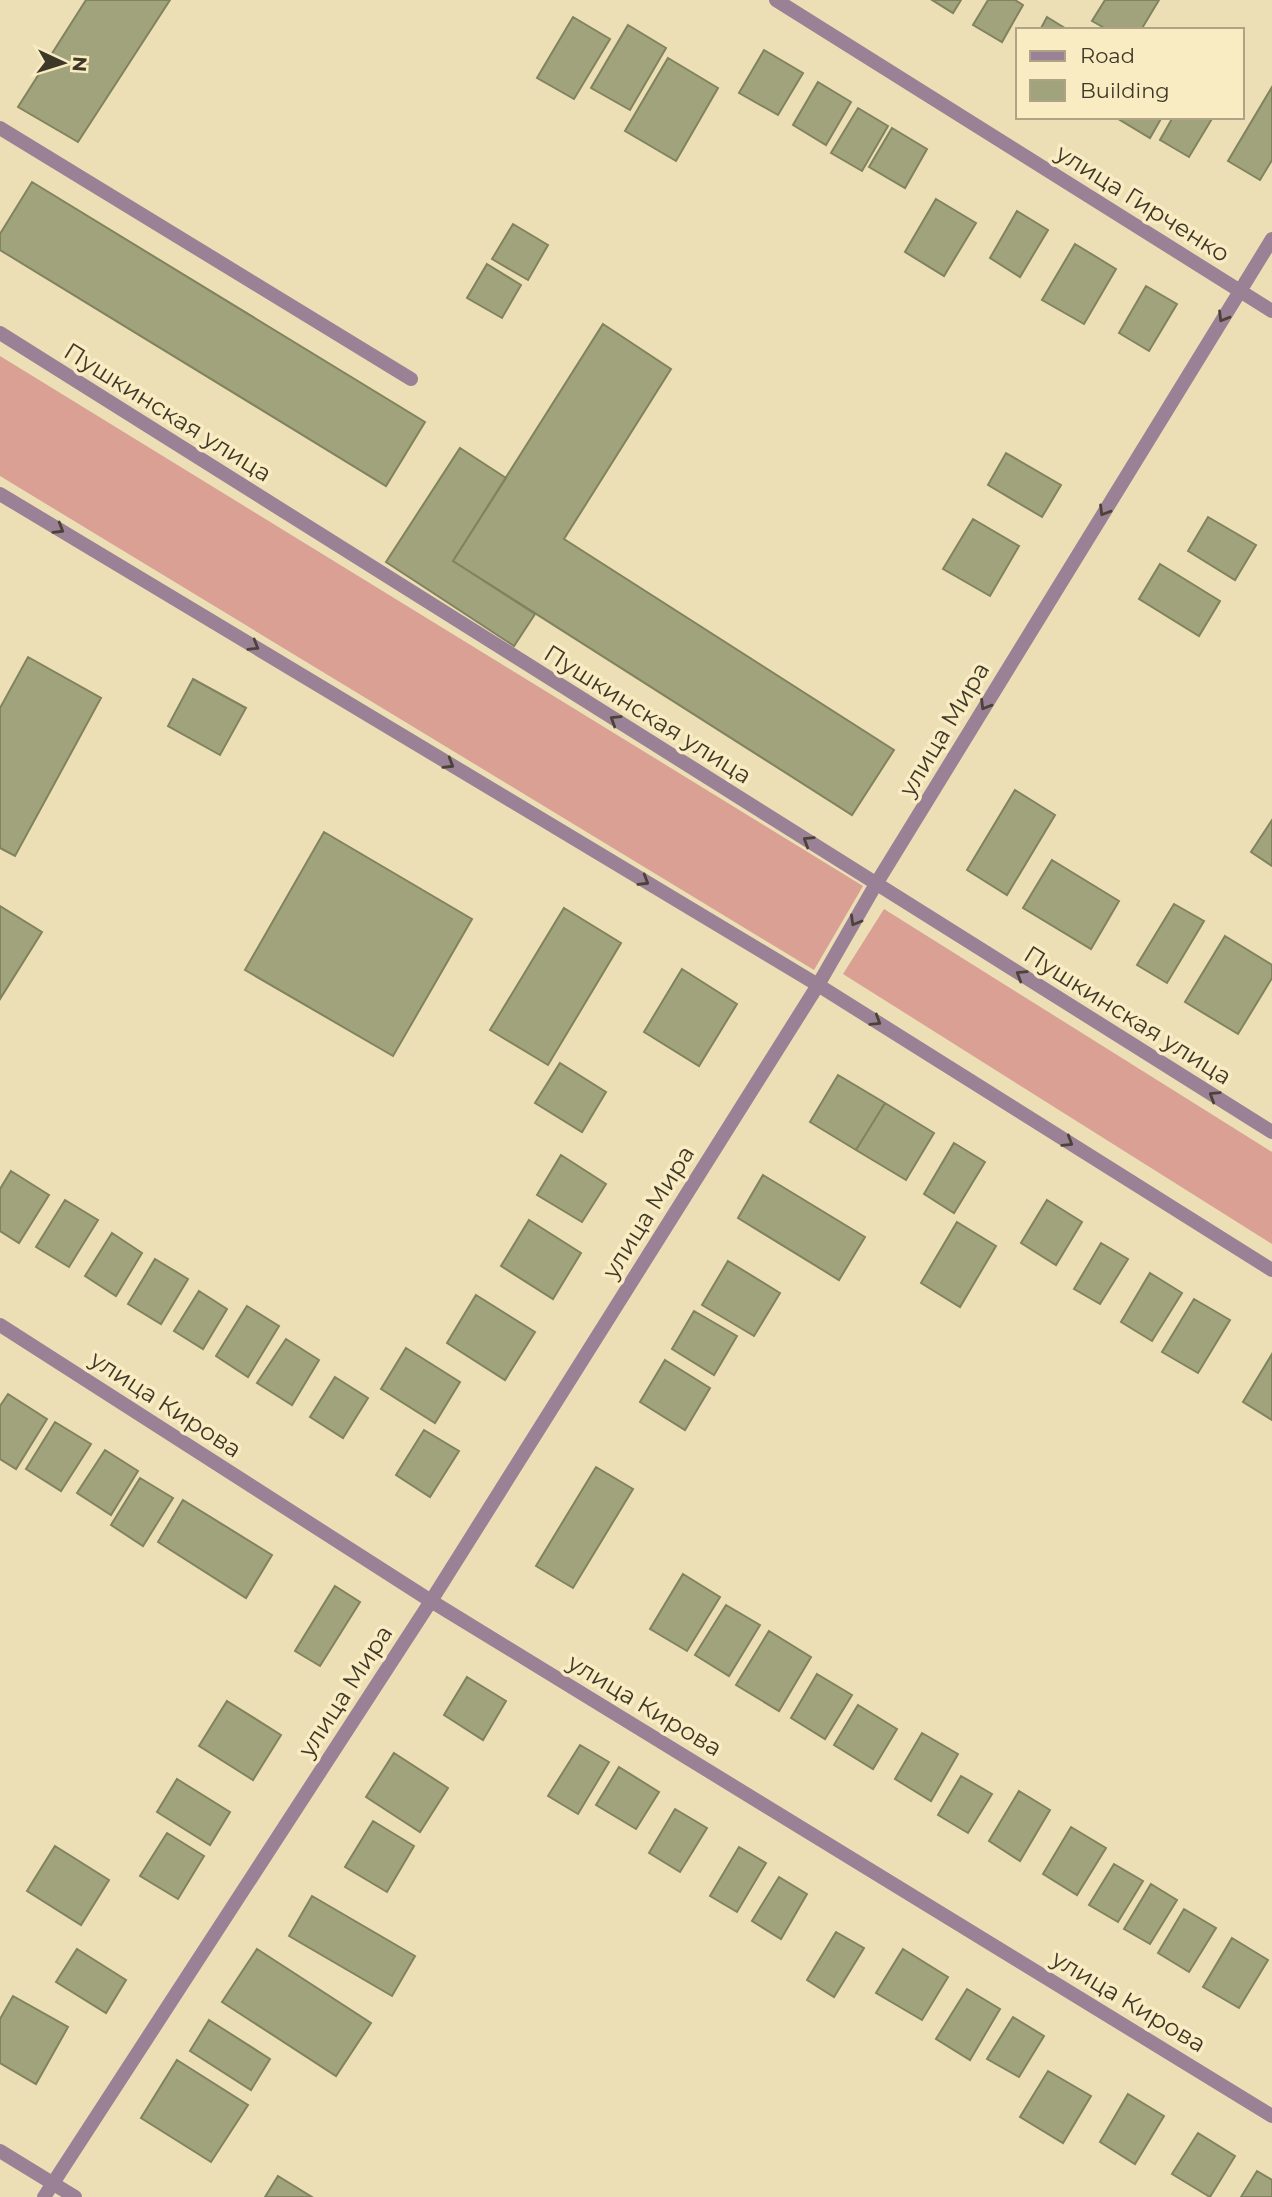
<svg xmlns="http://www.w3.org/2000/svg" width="1272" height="2197" viewBox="0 0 1272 2197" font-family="Montserrat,sans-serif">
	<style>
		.grass { fill: #daa094 }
		.building { fill: #a0a37b; stroke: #80835d; stroke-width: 2 }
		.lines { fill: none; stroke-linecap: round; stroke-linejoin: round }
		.service { stroke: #9a8195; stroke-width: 14 }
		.minor { stroke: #9a8195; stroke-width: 14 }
		.tertiary { stroke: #9a8195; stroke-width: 14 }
		.oneway { stroke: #4c4338 }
		.labels { text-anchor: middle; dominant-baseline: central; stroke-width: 7; stroke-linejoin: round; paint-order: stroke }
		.street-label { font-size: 24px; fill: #3e3828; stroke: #f9ebc2 }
	</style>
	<rect width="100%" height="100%" fill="#ecdeb5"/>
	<path class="grass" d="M0 356 863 886 814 970 0 476Z
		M884 909 1272 1152V1244L843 974Z"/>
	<path class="building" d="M86 0H170L78 142 18 107Z
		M932 0H961L953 13Z
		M988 0H1015L1023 5 1002 42 973 25Z
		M1105 0H1159L1141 30H1108L1092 21Z
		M573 17 610 39 574 99 537 78Z
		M1047 17 1068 30H1040Z
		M628 25 666 48 630 110 591 88Z
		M764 50 803 73 778 115 739 93Z
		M668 58 718 88 676 161 625 131Z
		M818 82 851 102 826 145 793 125Z
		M1272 87V160L1260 180 1228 161Z
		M858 108 888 126 862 171 831 153Z
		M1115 117H1162L1150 138Z
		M1173 117H1213L1189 157 1160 140Z
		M892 128 927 149 905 188 869 167Z
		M32 182 425 422 386 486 0 250V234Z
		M936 199 976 223 944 276 905 252Z
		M1017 211 1048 230 1020 277 990 258Z
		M513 224 548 245 528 280 492 259Z
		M1075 244 1116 269 1084 324 1042 300Z
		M487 264 521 285 502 318 467 298Z
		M1146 286 1177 304 1149 351 1119 333Z
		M603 324 671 369 564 539 894 750 852 815 453 561Z
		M460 448 506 478 453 561 535 614 514 646 386 562Z
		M1006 453 1061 485 1042 517 988 485Z
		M1208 517 1256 545 1235 580 1188 551Z
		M973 519 1019 546 990 596 943 569Z
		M1160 564 1220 601 1199 636 1139 599Z
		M28 657 101 698 15 856 0 848V708Z
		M193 679 246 708 220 755 168 726Z
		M1015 790 1055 815 1007 895 967 870Z
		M1272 820V866L1251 852Z
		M324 832 472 919 393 1056 245 970Z
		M1052 860 1119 901 1091 949 1023 908Z
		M1174 904 1204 921 1167 983 1137 965Z
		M0 906 42 932 0 999Z
		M564 908 621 943 548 1065 490 1030Z
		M1225 936 1272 965V978L1238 1034 1185 1002Z
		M682 969 737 1004 699 1066 644 1032Z
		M560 1063 606 1092 582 1132 535 1103Z
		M838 1075 885 1103 856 1150 810 1122Z
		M885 1103 934 1133 906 1180 856 1150Z
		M954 1143 985 1162 954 1213 924 1194Z
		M561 1155 606 1184 582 1222 537 1195Z
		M11 1171 49 1195 19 1243 0 1231V1189Z
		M763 1175 865 1237 839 1280 738 1218Z
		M65 1200 98 1220 69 1267 36 1247Z
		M1047 1200 1082 1222 1056 1265 1021 1243Z
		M529 1220 581 1253 553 1299 501 1266Z
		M957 1222 996 1246 960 1307 921 1283Z
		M112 1233 142 1253 116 1296 85 1276Z
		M1101 1243 1128 1259 1100 1304 1074 1289Z
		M155 1259 188 1279 161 1324 128 1304Z
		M728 1261 780 1293 754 1336 702 1305Z
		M1150 1273 1182 1293 1152 1341 1121 1322Z
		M199 1291 227 1309 203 1349 174 1331Z
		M476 1295 535 1332 505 1380 447 1343Z
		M1194 1299 1230 1320 1198 1373 1162 1352Z
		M247 1306 279 1326 248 1377 216 1356Z
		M694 1311 737 1336 714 1375 672 1349Z
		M286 1339 319 1360 292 1405 257 1383Z
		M406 1348 460 1382 435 1423 381 1389Z
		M1272 1354V1420L1243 1402Z
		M665 1360 710 1388 685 1430 640 1402Z
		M335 1377 368 1398 343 1438 310 1417Z
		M8 1394 47 1419 16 1469 0 1459V1406Z
		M55 1422 91 1444 61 1491 26 1469Z
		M424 1430 459 1451 430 1497 396 1475Z
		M105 1450 138 1471 111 1515 77 1493Z
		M596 1467 633 1489 573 1588 536 1566Z
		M140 1478 173 1498 143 1546 111 1525Z
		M183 1500 272 1555 246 1598 158 1542Z
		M683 1574 720 1597 687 1651 650 1629Z
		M335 1586 360 1602 320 1666 295 1651Z
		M726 1605 760 1625 729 1676 695 1655Z
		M769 1631 811 1657 779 1711 736 1685Z
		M817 1674 852 1695 825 1739 791 1718Z
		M467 1677 506 1701 483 1740 444 1715Z
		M227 1701 281 1735 253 1780 199 1746Z
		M858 1705 897 1729 873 1769 834 1745Z
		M922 1733 958 1754 931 1801 895 1779Z
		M580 1745 609 1762 578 1814 548 1796Z
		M394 1753 448 1788 420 1832 366 1797Z
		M619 1767 659 1792 636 1829 596 1805Z
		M961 1776 992 1794 968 1833 938 1815Z
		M177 1779 230 1812 210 1845 157 1812Z
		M1019 1791 1050 1810 1020 1861 989 1841Z
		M675 1809 707 1828 680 1872 649 1853Z
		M373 1821 414 1846 387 1892 345 1867Z
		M1071 1827 1106 1848 1077 1895 1043 1874Z
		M167 1833 204 1856 178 1899 140 1876Z
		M55 1846 109 1880 81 1925 27 1891Z
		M739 1847 766 1863 737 1912 710 1896Z
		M1114 1864 1143 1881 1118 1922 1089 1905Z
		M779 1877 807 1894 781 1939 752 1921Z
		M1151 1884 1177 1900 1150 1944 1124 1929Z
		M312 1896 415 1956 392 1996 289 1936Z
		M1184 1909 1216 1928 1189 1972 1158 1953Z
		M836 1932 864 1948 834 1997 807 1980Z
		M1232 1938 1268 1960 1239 2008 1203 1987Z
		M77 1949 126 1980 106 2013 56 1982Z
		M257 1949 371 2023 336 2076 222 2002Z
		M903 1949 948 1977 922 2020 876 1993Z
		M967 1989 1000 2009 970 2060 936 2039Z
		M13 1996 68 2027 36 2084 0 2063V2019Z
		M1013 2017 1044 2036 1019 2077 987 2059Z
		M209 2020 270 2059 251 2090 190 2051Z
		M177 2060 248 2105 211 2162 141 2118Z
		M1048 2071 1091 2096 1063 2143 1020 2117Z
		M1128 2094 1164 2116 1135 2164 1100 2142Z
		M1198 2133 1235 2156 1210 2197 1172 2174Z
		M1257 2171 1272 2180V2197H1241Z
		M278 2176 312 2197H265Z"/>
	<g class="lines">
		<path class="service" d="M0 128 411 379"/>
		<path class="minor" d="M776 0 1272 311
			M0 333 1272 1132
			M0 494 818 985 1272 1270
			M0 2151 75 2197
			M44 2197 431 1601 818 985 876 884 1272 239"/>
		<path class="tertiary" d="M0 1325 431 1601 1272 2116"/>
	</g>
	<defs><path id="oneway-chevron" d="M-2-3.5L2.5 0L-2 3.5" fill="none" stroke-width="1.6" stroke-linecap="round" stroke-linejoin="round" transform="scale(1.75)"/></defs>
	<g class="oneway">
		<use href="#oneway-chevron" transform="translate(1223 317) rotate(121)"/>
		<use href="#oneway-chevron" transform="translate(1104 511) rotate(121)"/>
		<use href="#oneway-chevron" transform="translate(59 529) rotate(31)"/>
		<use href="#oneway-chevron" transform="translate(254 646) rotate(31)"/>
		<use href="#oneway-chevron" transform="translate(985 705) rotate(121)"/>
		<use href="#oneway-chevron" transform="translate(615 720) rotate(-148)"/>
		<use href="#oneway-chevron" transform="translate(449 764) rotate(31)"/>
		<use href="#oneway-chevron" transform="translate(808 841) rotate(-148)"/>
		<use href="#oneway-chevron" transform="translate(644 881) rotate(31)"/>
		<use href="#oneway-chevron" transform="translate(855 921) rotate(120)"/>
		<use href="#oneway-chevron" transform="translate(1021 975) rotate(-148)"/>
		<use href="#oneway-chevron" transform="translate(876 1021) rotate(32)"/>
		<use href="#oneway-chevron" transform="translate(1214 1096) rotate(-148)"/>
		<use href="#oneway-chevron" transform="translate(1068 1142) rotate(32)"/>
	</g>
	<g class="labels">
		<g class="street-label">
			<text transform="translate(1143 203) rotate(32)">улица Гирченко</text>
			<text transform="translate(168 412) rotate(32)">Пушкинская улица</text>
			<text transform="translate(648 714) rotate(32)">Пушкинская улица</text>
			<text transform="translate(944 729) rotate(-59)">улица Мира</text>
			<text transform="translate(1128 1015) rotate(32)">Пушкинская улица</text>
			<text transform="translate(648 1212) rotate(-58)">улица Мира</text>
			<text transform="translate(166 1404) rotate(33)">улица Кирова</text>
			<text transform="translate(345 1691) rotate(-57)">улица Мира</text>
			<text transform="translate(645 1705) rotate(31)">улица Кирова</text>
			<text transform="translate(1129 2001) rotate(31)">улица Кирова</text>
		</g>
	</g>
	<rect x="1016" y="28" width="228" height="91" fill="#f9ebc2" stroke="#aea384" stroke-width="2"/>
	<rect x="1030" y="51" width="35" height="10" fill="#9a8195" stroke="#aea384" stroke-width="2"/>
	<text x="1080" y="63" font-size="21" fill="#3e3828">Road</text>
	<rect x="1030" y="80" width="35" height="21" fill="#a0a37b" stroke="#aea384" stroke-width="2"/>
	<text x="1080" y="98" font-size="21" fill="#3e3828">Building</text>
	<g transform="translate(63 63) rotate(94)" stroke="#f9ebc2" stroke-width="5" paint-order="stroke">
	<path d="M0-5L12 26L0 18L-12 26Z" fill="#3e3828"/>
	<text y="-10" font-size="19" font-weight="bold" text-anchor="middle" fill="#3e3828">N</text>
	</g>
</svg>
